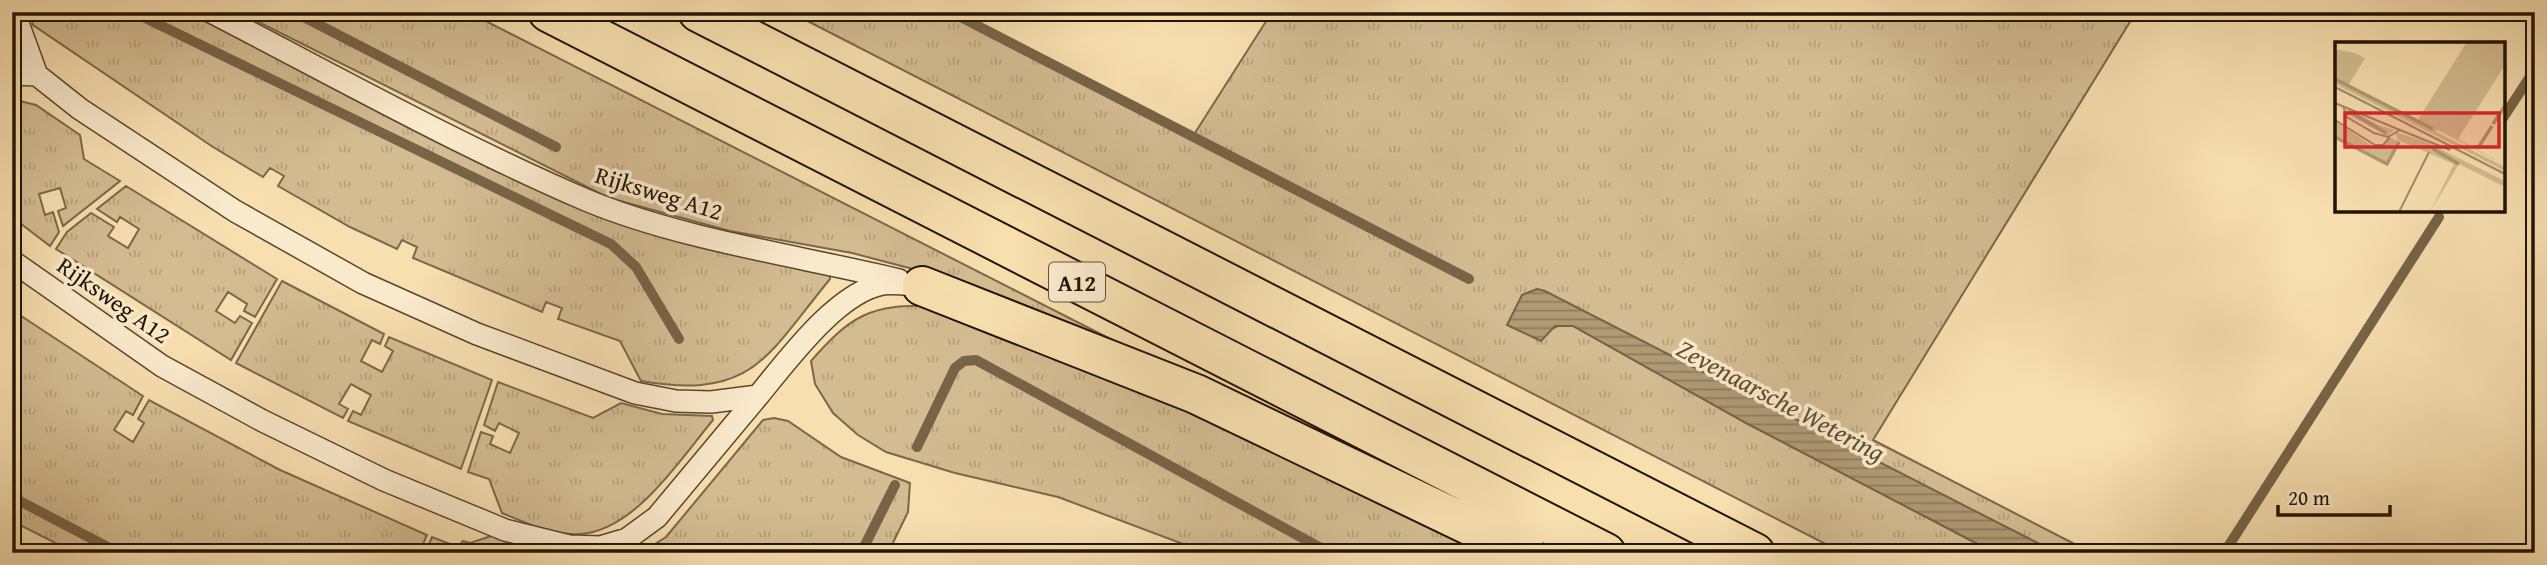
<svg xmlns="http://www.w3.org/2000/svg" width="2547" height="565" viewBox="0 0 2547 565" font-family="'Gentium Book Plus',serif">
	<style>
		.grass { fill: url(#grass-tufts); stroke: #7b6849; stroke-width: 2 }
		.water { fill: url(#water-rules); stroke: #776446; stroke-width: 2 }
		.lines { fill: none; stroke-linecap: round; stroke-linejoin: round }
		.stream { stroke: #776446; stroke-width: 10 }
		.service-casing { stroke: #58462c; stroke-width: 24 }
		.motorway-casing { stroke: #221300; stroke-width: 42 }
		.service { stroke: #faeacc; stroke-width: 21 }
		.motorway { stroke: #f8dfb0; stroke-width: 38 }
		.labels { text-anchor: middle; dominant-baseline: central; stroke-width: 7; stroke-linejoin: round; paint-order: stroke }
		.shield { fill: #faeacc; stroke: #63543d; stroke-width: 2 }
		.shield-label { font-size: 23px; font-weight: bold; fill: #221300 }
		.street-label { font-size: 24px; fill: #221300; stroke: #faeacc }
		.water-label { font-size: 26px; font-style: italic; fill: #615034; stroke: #faeacc }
		.inset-river { fill: none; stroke: #af9a74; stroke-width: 3.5 }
		.inset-road { fill: none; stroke: #a28d6a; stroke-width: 2 }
		.view { fill: #d62828; fill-opacity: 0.15; stroke: #d62828; stroke-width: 3.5 }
		.inset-edge { fill: none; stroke: #221300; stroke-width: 3.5 }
	</style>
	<defs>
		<pattern id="grass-tufts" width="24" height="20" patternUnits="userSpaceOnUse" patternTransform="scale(1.75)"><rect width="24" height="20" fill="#d4bc92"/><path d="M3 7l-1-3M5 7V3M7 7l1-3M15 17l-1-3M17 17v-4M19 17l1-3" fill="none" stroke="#b6a17c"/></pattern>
		<pattern id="water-rules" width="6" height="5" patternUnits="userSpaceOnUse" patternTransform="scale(1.75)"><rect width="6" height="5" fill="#af9a74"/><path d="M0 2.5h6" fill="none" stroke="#8e7c5d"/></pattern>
	</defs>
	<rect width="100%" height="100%" fill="#f8dfb0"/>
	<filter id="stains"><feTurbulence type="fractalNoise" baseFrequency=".00286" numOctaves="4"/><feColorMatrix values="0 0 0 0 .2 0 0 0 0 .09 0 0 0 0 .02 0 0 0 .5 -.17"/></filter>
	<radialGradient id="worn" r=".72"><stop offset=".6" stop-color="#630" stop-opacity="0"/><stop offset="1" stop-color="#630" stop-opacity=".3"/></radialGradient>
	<path class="grass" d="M29 12H191L569 203C654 237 740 257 830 275V279C766 357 753 400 641 381L620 341 558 319 562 308 546 302 542 312 413 258 417 247 402 240 397 249 350 227 278 186 284 176 270 168 263 177 213 147 33 25Z
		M239 12H468L1134 351 1022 305 913 269 852 253 730 231 609 198Z
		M790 12H951L1193 136 1272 12H2136L1873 440 2092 553H2057L1537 289 1547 331 1562 324 1573 326 1748 424 1995 553H1843Z
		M12 99 36 105 80 135 84 159 120 181 63 226 58 211 66 208 60 188 39 194 45 215 53 212 59 232 50 246 12 217Z
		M126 186 277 279 255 317 244 311 247 304 228 292 216 311 235 323 240 316 252 323 231 360 56 249 67 232 91 213 114 227 108 236 128 248 139 229 120 217 117 222 97 209Z
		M282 281 384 334 380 344 372 340 361 361 382 372 393 351 385 346 389 337 492 380 461 469 348 421 353 411 361 415 371 395 351 384 339 404 348 409 343 418 236 363Z
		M933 306 1096 367 1485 553H1207L1058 497 955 473 886 452 858 435 833 413 815 384 811 361C851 315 871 304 933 306Z
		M12 310 143 396 133 415 126 411 114 430 133 442 144 423 138 419 149 400 280 470 427 535 420 551 413 548 410 553H75L12 521Z
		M498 382 593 418 621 403 662 414 712 416 713 420C681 458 635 531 580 534 553 536 526 523 502 513L489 479 468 472 481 432 493 436 490 444 510 453 519 433 499 423 495 431 484 425Z
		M774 418 788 421 841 457 910 483 908 512 888 553H641L666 537 763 420Z
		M494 535 544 553H425L432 537 458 547 463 541 470 543Z"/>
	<path class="water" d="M1537 289 1545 291 2057 553H1995L1748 424 1573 326H1555L1541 341 1507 325 1522 295Z"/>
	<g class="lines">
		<path class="stream" d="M133 12 611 244 636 267 679 339
			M294 12 556 147
			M951 12 1469 279
			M2503 118 2535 69
			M917 447 955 368 964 361 976 360 1330 553
			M12 497 119 553
			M861 553 895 485
			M2224 553 2439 217"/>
		<defs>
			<path id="service" d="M14 12 37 75 80 109 235 211 363 283 477 334 635 393 676 401 711 402 758 396C787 361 837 292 883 284 895 282 910 285 922 286
				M211 12C335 76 458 145 586 200 679 239 800 256 899 280
				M12 74 37 75
				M12 261 162 366 263 421 384 480 505 530 569 546 600 547 627 539 657 517 758 396"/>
			<path id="motorway" d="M548 12 1606 553
				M698 12 1755 553
				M922 286 1196 394 1527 553"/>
		</defs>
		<use href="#service" class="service-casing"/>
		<use href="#motorway" class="motorway-casing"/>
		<use href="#service" class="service"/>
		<use href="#motorway" class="motorway"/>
	</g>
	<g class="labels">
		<rect class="shield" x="1049" y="262.5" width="56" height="39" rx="5"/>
		<g class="shield-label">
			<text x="1077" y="282">A12</text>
		</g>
		<g class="street-label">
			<text transform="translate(659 193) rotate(17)">Rijksweg A12</text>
			<text transform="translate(114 300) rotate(35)">Rijksweg A12</text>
		</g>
		<g class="water-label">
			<text transform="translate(1781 400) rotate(28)">Zevenaarsche Wetering</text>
		</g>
	</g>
	<g transform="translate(2335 42)">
		<rect width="170" height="170" fill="#f8dfb0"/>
		<path d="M132 0H170V23L123 97 170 123 103 88 101 90 170 125V129L0 42V7L20 11 30 16 13 44 82 79ZM11 66 44 83 60 88 52 94 12 72ZM0 79 37 104 45 105 56 96 65 100 53 123 0 97ZM60 90 89 99 170 139V145L124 122 95 170 119 122 63 98Z" fill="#d4bc92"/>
		<path class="inset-river" d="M0 37 98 87M14 69 51 91M158 82 170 64M0 95 52 122 64 100M143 106 157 84M98 107 124 122"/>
		<path class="inset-road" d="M0 45 170 132M0 61 65 88M8 64 12 75 39 91 53 95 65 88M0 78 40 103H48L55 95M65 88 115 108M64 170 94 110"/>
		<path class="view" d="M10 71H164V105H10Z"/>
		<rect width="170" height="170" class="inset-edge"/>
	</g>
	<rect width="2547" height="565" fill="none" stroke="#f8dfb0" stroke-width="42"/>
	<rect x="14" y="14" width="2519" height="537" fill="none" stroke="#221300" stroke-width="3.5"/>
	<rect x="21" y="21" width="2505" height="523" fill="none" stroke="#221300" stroke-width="2"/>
	<path d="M2278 505v10h112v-10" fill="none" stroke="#221300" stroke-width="3.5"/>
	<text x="2288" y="505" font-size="21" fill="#221300" stroke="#faeacc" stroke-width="5" paint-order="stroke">20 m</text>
	<rect width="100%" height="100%" filter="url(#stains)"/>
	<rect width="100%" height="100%" fill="url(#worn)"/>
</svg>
